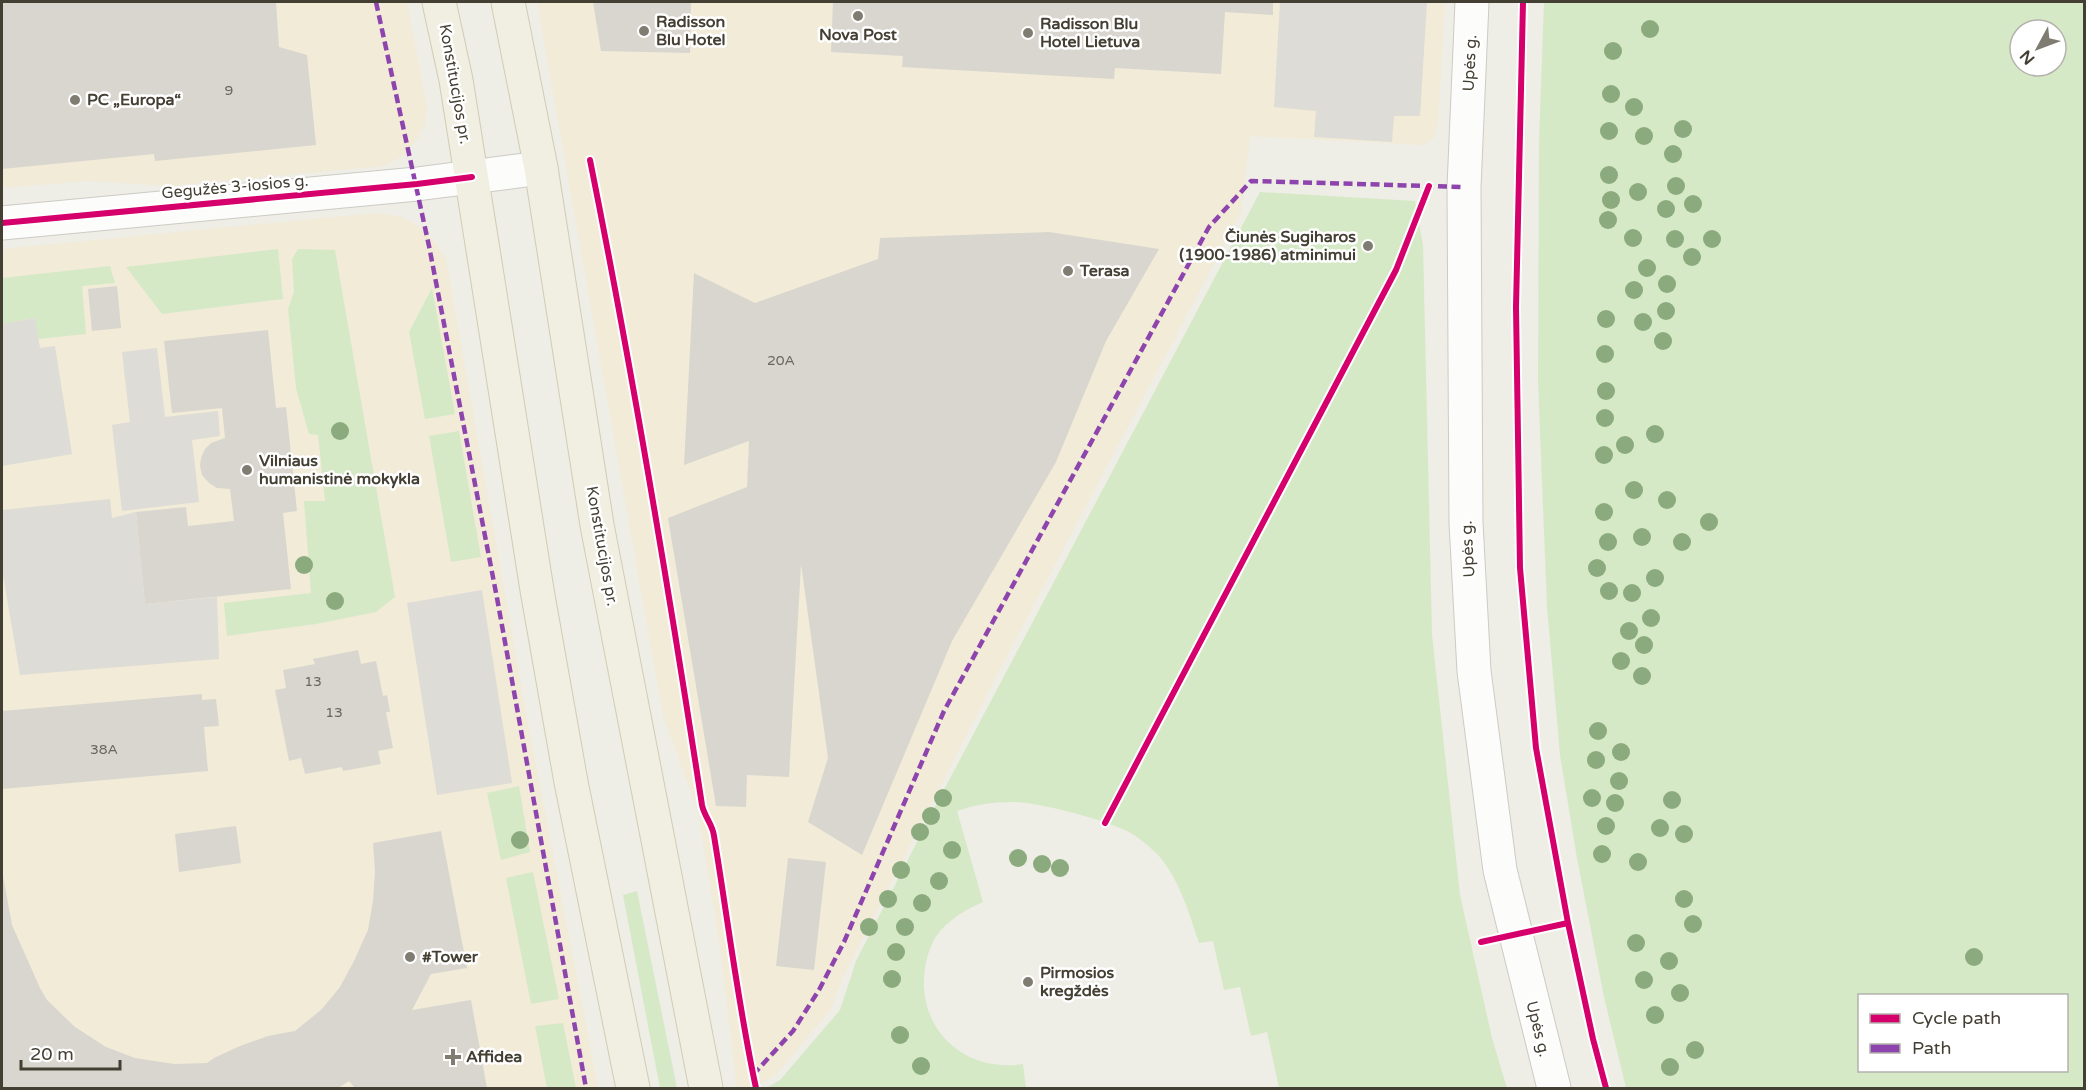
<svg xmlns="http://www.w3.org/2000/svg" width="2086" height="1090" viewBox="0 0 2086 1090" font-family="'Varela Round',sans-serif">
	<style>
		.commercial { fill: #f1ebd8 }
		.green { fill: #d6e9c6; fill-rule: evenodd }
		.parking { fill: #dddcd6 }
		.building { fill: #d8d6cf }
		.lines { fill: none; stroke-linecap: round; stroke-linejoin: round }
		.minor-casing { stroke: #cccbc4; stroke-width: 35 }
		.major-casing { stroke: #d0ccb4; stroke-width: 35 }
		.minor { stroke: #fcfcfb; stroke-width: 33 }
		.major { stroke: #f1eee2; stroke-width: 33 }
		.quiet { stroke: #8e44ad; stroke-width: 4.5; stroke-dasharray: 9 4.5; stroke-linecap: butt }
		.cycleway-casing { stroke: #fff; stroke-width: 10 }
		.cycleway { stroke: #d6006c; stroke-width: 6 }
		.tree { fill: #8baa7d }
		.poi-dot { fill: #7f7c72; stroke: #fff; stroke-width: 2 }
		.labels { text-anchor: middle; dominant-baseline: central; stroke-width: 5; stroke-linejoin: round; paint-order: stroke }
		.number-label { font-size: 14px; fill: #69665b }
		.poi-label { font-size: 16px; font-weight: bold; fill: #433f33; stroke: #fff; text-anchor: start }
		.street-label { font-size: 16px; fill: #433f33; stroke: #fff }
	</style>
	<rect width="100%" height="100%" fill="#eeede6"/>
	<path class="commercial" d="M2 2H407L427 106 425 125 415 143 402 156 384 166 169 186 87 181 2 188Z
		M537 2H1445L1438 122 1433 139 1423 145 1250 136 1241 213 1012 646 842 979 831 1009 775 1076 753 1088H737L719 940 698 811 663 716Z
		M376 213 399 216 419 226 434 241 446 259 527 719 598 1088H2V249Z"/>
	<path class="green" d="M1544 2H2084V1088H1626L1604 997 1577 858 1560 755 1547 607 1538 382 1539 142ZM2020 30H2056V66H2020ZM1860 996H2066V1070H1860Z
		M1260 192 1415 201 1423 245 1432 634 1460 895 1492 1038 1507 1088H1279L1267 1032 1251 1036 1240 987 1224 990 1213 941 1199 943C1189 913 1180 881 1159 856 1152 849 1142 840 1134 835 1115 822 1035 801 1011 802 992 802 974 805 957 811L983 902C967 909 953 917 941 930 932 940 927 955 925 968 916 1028 963 1073 1023 1064L1026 1088H766L780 1080 840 1010 856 961 938 801Z
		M278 249 283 299 162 314 126 267Z
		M298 249 335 250 395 597 376 612 316 624 227 636 224 603 311 593 304 501H325L318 435 309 434 296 388 288 309 294 292 292 259Z
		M110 266 115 283 82 286 86 334 38 339 35 318 2 324V278Z
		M432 288 455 414 425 419 409 332Z
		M459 431 481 557 451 562 429 436Z
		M519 786 530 852 501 860 487 793Z
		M533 872 559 999 531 1004 506 878Z
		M637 891 677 1088H660L623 895Z
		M563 1023 576 1088H547L535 1026Z"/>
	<path class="parking" d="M1280 2H1427L1420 116H1394L1392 142 1314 137 1316 111 1274 107Z
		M35 318 40 348 55 346 72 454 2 466V324Z
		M157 348 165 417 218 411 220 436 192 440 199 502 122 511 112 425 130 422 122 352Z
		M110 499 112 518 136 512 145 604 217 597 219 659 20 675 2 569V510Z
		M482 590 512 783 437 795 407 603Z"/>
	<path class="building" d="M2 2H276L279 47 307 55 316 145 155 161 154 154 2 169Z
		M593 2H691L690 53 601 51Z
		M833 2H1273V15L1225 12 1221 74 1115 68 1114 79 902 67 903 56 831 52Z
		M1049 232 1159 249 1106 341 1056 462 952 641 862 855 808 822 828 758 801 564 789 777 747 775 746 807 716 806 668 518 747 487 749 441 684 465 694 273 755 303 878 259 880 238Z
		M117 286 121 328 92 331 88 289Z
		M268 330 276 408 286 407 297 511 283 513 291 589 145 604 136 512 186 507 188 526 234 521 230 489 217 488 209 483 202 475 200 466 201 458 205 449 211 443 225 438 222 408 172 413 164 341Z
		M358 650 361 664 376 661 383 696 387 695 390 712H386L393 748 378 751 381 764 343 771 342 767 305 774 301 758 289 761 275 690 286 688 283 670 315 664 313 659Z
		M202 694V700L216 699 219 726 204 727 208 771 2 789V711Z
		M236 826 241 863 179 872 175 834Z
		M441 831 467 968 431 974 412 1010 471 1000 487 1088H355L349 1081 338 1088H2V870L12 925 40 988 47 1000 75 1027 106 1047 135 1058 174 1064 207 1063 214 1058 240 1046 268 1036 295 1031 321 1010 340 987 354 961 368 930 373 901 375 871 373 843Z
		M788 858 826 862 814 970 776 966Z"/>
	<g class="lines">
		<defs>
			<path id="minor" d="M1472 2 1464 187 1466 523 1474 671 1500 870 1554 1088
				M2 223 417 184 541 168"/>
			<path id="major" d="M439 2 456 80 537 590 571 782 633 1088
				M508 2 541 168 597 525 706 1088"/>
		</defs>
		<use href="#minor" class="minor-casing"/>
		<use href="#major" class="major-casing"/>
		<use href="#minor" class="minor"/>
		<use href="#major" class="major"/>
		<path class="quiet" d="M376 2 429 246 497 598 586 1088
			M753 1075 793 1031 819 990 844 942 944 711 1209 227 1251 181 1464 187"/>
		<defs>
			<path id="cycleway" d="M1523 2 1516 307 1520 568 1536 748 1568 923 1593 1039 1606 1088
				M590 160C633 374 669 590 702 805 704 816 713 825 714 836 728 920 738 1005 756 1088
				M2 223 417 184 472 177
				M1105 823 1396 270 1429 186
				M1481 942 1568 923"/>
		</defs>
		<use href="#cycleway" class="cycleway-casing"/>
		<use href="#cycleway" class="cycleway"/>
	</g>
	<g class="tree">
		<circle cx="1650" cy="29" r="9"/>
		<circle cx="1613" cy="51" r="9"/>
		<circle cx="1611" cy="94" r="9"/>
		<circle cx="1634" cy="107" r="9"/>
		<circle cx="1683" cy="129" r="9"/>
		<circle cx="1609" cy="131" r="9"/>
		<circle cx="1644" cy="136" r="9"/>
		<circle cx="1673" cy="154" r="9"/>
		<circle cx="1609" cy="175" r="9"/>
		<circle cx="1676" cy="186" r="9"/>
		<circle cx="1638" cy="192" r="9"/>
		<circle cx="1611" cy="200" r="9"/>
		<circle cx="1693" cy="204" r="9"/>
		<circle cx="1666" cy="209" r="9"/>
		<circle cx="1608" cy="220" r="9"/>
		<circle cx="1633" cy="238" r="9"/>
		<circle cx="1675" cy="239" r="9"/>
		<circle cx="1712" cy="239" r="9"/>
		<circle cx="1692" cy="257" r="9"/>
		<circle cx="1647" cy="268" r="9"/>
		<circle cx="1667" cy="284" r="9"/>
		<circle cx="1634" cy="290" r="9"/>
		<circle cx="1666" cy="311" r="9"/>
		<circle cx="1606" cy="319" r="9"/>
		<circle cx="1643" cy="322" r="9"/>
		<circle cx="1663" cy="341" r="9"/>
		<circle cx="1605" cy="354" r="9"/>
		<circle cx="1606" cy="391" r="9"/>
		<circle cx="1605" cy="418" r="9"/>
		<circle cx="340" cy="431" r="9"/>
		<circle cx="1655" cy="434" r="9"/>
		<circle cx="1625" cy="445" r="9"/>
		<circle cx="1604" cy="455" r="9"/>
		<circle cx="1634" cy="490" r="9"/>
		<circle cx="1667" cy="500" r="9"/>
		<circle cx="1604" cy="512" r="9"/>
		<circle cx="1709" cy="522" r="9"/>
		<circle cx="1642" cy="537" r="9"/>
		<circle cx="1608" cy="542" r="9"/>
		<circle cx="1682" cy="542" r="9"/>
		<circle cx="304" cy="565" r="9"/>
		<circle cx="1597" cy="568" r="9"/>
		<circle cx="1655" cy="578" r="9"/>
		<circle cx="1609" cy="591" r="9"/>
		<circle cx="1632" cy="593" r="9"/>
		<circle cx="335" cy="601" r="9"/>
		<circle cx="1651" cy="618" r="9"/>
		<circle cx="1629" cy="631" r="9"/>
		<circle cx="1644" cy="645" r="9"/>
		<circle cx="1621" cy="661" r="9"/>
		<circle cx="1642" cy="676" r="9"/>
		<circle cx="1598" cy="731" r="9"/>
		<circle cx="1621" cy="752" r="9"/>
		<circle cx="1596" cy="760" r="9"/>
		<circle cx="1619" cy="781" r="9"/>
		<circle cx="943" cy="798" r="9"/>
		<circle cx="1592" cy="798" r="9"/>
		<circle cx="1672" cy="800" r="9"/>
		<circle cx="1615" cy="803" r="9"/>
		<circle cx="931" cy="816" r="9"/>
		<circle cx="1606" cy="826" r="9"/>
		<circle cx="1660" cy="828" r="9"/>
		<circle cx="920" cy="832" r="9"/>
		<circle cx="1684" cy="834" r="9"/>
		<circle cx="520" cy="840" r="9"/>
		<circle cx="952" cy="850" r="9"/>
		<circle cx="1602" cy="854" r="9"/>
		<circle cx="1018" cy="858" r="9"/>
		<circle cx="1638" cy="862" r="9"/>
		<circle cx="1042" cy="864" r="9"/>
		<circle cx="1060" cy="868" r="9"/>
		<circle cx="901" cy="870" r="9"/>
		<circle cx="939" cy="881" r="9"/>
		<circle cx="888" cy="899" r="9"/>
		<circle cx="1684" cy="899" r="9"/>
		<circle cx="922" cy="903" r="9"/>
		<circle cx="1693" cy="924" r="9"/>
		<circle cx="869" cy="927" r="9"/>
		<circle cx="905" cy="927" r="9"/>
		<circle cx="1636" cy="943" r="9"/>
		<circle cx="896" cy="952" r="9"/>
		<circle cx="1974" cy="957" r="9"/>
		<circle cx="1669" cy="961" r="9"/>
		<circle cx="892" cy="979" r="9"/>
		<circle cx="1644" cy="980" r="9"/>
		<circle cx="1680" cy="993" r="9"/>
		<circle cx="1655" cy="1015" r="9"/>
		<circle cx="900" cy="1035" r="9"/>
		<circle cx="1695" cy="1050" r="9"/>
		<circle cx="921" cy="1066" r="9"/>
		<circle cx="1670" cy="1067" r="9"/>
	</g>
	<g class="poi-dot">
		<circle cx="858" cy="16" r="6"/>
		<circle cx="644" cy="31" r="6"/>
		<circle cx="1028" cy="33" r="6"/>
		<circle cx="75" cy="100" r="6"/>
		<circle cx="1368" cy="246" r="6"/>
		<circle cx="1068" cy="271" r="6"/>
		<circle cx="247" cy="470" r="6"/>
		<circle cx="410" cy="957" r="6"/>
		<circle cx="1028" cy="982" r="6"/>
		<path d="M450 1048h6v6h6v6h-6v6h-6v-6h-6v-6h6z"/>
	</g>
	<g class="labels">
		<g class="number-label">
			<text x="229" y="90">9</text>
			<text x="781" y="360">20A</text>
			<text x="313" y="681">13</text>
			<text x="334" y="712">13</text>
			<text x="104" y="749">38A</text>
		</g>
		<g class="poi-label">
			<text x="656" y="22">Radisson<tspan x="656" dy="18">Blu Hotel</tspan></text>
			<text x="1040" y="24">Radisson Blu<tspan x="1040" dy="18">Hotel Lietuva</tspan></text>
			<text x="858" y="35" text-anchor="middle">Nova Post</text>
			<text x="87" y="100">PC „Europa“</text>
			<text x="1356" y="237" text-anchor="end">Čiunės Sugiharos<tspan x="1356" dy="18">(1900-1986) atminimui</tspan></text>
			<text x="1080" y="271">Terasa</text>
			<text x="259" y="461">Vilniaus<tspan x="259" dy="18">humanistinė mokykla</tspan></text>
			<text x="422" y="957">#Tower</text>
			<text x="1040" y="973">Pirmosios<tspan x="1040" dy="18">kregždės</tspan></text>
			<text x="466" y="1057">Affidea</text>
		</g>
		<g class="street-label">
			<text transform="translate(1470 63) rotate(-87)">Upės g.</text>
			<text transform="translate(455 84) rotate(80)">Konstitucijos pr.</text>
			<text transform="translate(235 187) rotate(-5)">Gegužės 3-iosios g.</text>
			<text transform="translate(602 546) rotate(80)">Konstitucijos pr.</text>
			<text transform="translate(1468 549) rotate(-93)">Upės g.</text>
			<text transform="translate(1538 1029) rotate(76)">Upės g.</text>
		</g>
	</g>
	<rect width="2086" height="1090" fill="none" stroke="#433f33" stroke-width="6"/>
	<rect x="1858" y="994" width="210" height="78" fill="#ffffff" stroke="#b4b2ad" stroke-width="1.5"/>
	<rect x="1870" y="1014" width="30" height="9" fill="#d6006c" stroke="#b4b2ad" stroke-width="1.5"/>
	<text x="1912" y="1024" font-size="18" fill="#433f33">Cycle path</text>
	<rect x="1870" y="1044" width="30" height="9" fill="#8e44ad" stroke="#b4b2ad" stroke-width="1.5"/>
	<text x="1912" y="1054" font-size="18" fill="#433f33">Path</text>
	<g transform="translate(2038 48) rotate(229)"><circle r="28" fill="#ffffff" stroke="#b4b2ad" stroke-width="1.5"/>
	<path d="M0-4.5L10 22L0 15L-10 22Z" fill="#7f7c72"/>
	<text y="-9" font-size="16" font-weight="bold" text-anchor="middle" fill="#433f33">N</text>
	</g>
	<path d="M21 1060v9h99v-9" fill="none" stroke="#433f33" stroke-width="3"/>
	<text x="30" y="1060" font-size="18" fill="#433f33" stroke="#ffffff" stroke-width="4.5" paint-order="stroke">20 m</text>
</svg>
